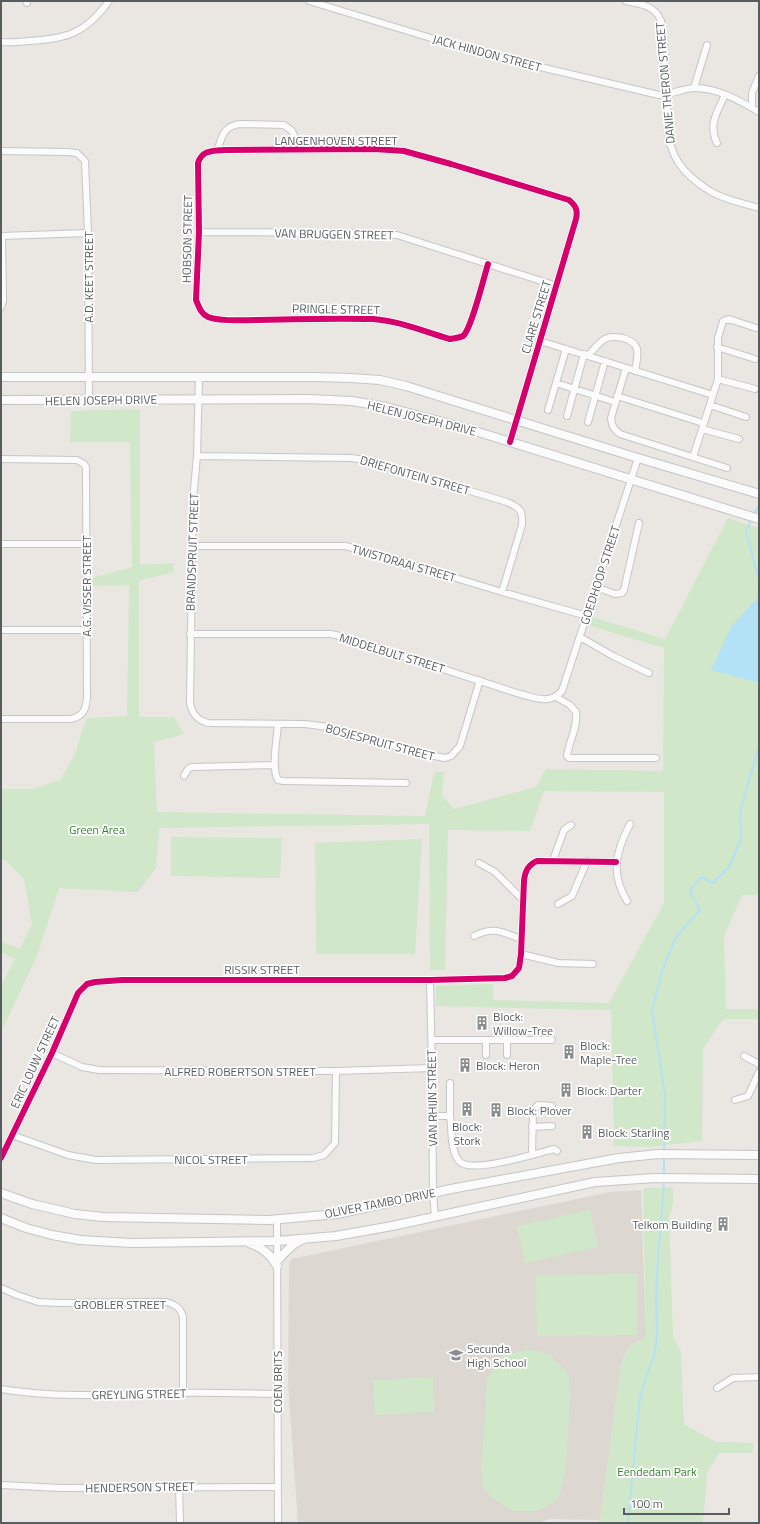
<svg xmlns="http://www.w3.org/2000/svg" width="760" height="1524" viewBox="0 0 760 1524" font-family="'Titillium Web',sans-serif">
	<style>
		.education { fill: #dcd7d1 }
		.green { fill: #d1e7ca }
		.water { fill: #b3e1f6 }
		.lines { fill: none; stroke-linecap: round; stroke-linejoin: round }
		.stream { stroke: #b3e1f6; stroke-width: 2 }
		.street-casing { stroke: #c7c6c6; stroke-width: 8 }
		.secondary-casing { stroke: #c4c5c4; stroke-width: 10 }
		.street { stroke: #fcfbfb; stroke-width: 6 }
		.secondary { stroke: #fcfbfb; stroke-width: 8 }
		.cycleway-casing { stroke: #fff; stroke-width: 8 }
		.cycleway { stroke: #d6006c; stroke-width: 6 }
		.labels { text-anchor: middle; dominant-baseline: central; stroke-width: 3.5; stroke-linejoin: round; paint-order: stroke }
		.street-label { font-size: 12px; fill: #575d61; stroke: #fff }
		.park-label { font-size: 12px; fill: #31842c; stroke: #fff }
		.poi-label { font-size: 12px; fill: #575d61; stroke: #fff; text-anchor: start }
	</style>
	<rect width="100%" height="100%" fill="#eae7e2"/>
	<path class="education" d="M641 1190 646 1337 628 1347 621 1364 600 1520 549 1519 539 1523H298L288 1384 289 1264 291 1259 610 1192Z"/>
	<path class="green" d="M140 409V565L173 563V572L139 581V717H174L184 734 154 742 157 812 425 816 434 773 444 771 442 795 454 809 536 787 546 769 663 771 664 648 587 625 589 616 665 639 728 518 759 528V895H742L724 937 726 1009H759V1019H723L703 1049 702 1141 650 1147 614 1146 611 1010 436 1006V986L493 984V1000L609 1003 664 903V792L544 791 530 831 448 830 445 970H430L429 824 159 828 156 868 138 892 59 888 37 956 1 1032V986L15 959 1 952V941L20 949 32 924 24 879 6 861 1 859V789H32L60 780 76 752 83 727 88 718 127 716 129 585 88 586V579L132 567 130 442H70L71 411Z
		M171 837 282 838 280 878 171 876Z
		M422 839 415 954H316L315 843Z
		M673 1187V1205L669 1216 673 1336 681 1352 684 1424 716 1442 754 1443 752 1453H719L707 1473 703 1523H596L600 1520 621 1364 628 1347 646 1337 643 1198 644 1188Z
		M590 1210 598 1247 525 1263 517 1226Z
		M637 1274V1335L537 1336 536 1275Z
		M527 1350 539 1351 549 1354 565 1370 569 1378 570 1399 566 1465 561 1490 556 1500 546 1507 535 1511H513L494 1499 484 1489 481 1472 487 1378 495 1364 503 1355Z
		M433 1377 434 1412 375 1415 373 1380Z"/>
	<path class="water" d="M759 596V683L711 670 731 627Z"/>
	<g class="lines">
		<path class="stream" d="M754 514 759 505
			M752 518 746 531 759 581
			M664 1151 665 1094 652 1011 662 971 676 937 700 910 690 891 701 877 713 883 729 867 741 839 740 811 759 746
			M664 1175V1155
			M628 1523 640 1396 655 1352 657 1334 656 1298 657 1272 663 1199 664 1179"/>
		<defs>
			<path id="street" d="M26 1 27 3
				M309 1 477 52 659 95C671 95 683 88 695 88 718 88 740 101 759 112
				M626 1C640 4 655 5 661 21 665 44 666 70 667 94 668 103 667 113 667 122 668 155 682 174 710 191 724 200 743 203 759 208
				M1 42C10 43 20 42 29 41 67 39 86 33 109 1
				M694 88 707 45
				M752 108V93L759 76
				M717 143C708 125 717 112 725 95
				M1 151 67 152 77 153 85 161 88 233 89 399
				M217 151C222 137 223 126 240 124L284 125 292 131 301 150
				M199 232 367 233 397 235 557 286
				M1 236 88 233
				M488 264C484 277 471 330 463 336 459 338 454 338 450 339 425 332 400 321 373 319 335 318 296 319 257 320 244 320 220 322 208 317 201 314 199 307 196 300L199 232 198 163C202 150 213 151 224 150L374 149 404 151 451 164 569 200C576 206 578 210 576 219L510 442
				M1 307 3 301 2 236
				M540 341 713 395 693 457
				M717 347 755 359
				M588 355C594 350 599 341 607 338 612 336 618 337 623 338 642 343 638 354 635 371
				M626 368 611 418C612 427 614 429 620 434L727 468
				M199 377 197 456 193 500 190 703C192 714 197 720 208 723L305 724 328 727 423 754 445 758 451 756 460 746 480 680
				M718 379 755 389
				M556 383 615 402
				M713 395 718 379V338L723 321 729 319 756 328
				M617 396 703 423
				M710 405 746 417
				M548 410 566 349
				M567 416 584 354
				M588 422 605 361
				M702 429 739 439
				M197 456 351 458 366 460 507 502C520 508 523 510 522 525L502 592
				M1 459 77 460 84 464 86 467 87 697C86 709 84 716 71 719H1
				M1 544H87
				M192 546H345L377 554 502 592 587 616
				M596 587 615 594 622 593 624 590 639 523
				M1 630H86
				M190 634H331L344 637 520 694C536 698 549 705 562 691L638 458
				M580 637 613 656 649 673
				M556 697 570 705 576 712C578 728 569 741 567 756L569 758H656
				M278 724C277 739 271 768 278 780L283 781 406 783
				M184 776 188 769 192 767 275 765
				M553 860 564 830 571 825
				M479 863 495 872 523 900
				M627 901C610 873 616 851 630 824
				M558 904 572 896 587 861
				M474 936C494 926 502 932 521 939
				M521 954 558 963 593 964
				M430 980 432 1068 433 1194 435 1217
				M432 1040H552
				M486 1040V1055
				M507 1040V1055
				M52 1053 82 1067 99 1070 336 1071 432 1068
				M744 1056 759 1064
				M450 1083V1116
				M735 1100 748 1096 759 1072
				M432 1116H450C452 1129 450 1150 459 1161 470 1175 537 1153 554 1149L557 1151
				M532 1127 552 1126
				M12 1135 68 1155 96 1160 313 1158 324 1155 335 1143 336 1071
				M532 1155 533 1110 538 1105 552 1106
				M1 1158 52 1053 78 993 87 984 95 982 122 980H430L505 978 512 976 519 968 521 954 524 881C525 871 528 865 537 861L616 862
				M277 1219 278 1523
				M1 1288 17 1295 38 1302 59 1303 166 1302C176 1305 180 1307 183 1317V1393
				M717 1388 733 1378 759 1377
				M1 1389C54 1398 108 1395 162 1393 200 1392 239 1393 277 1394
				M1 1485 60 1488 278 1487
				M179 1486 180 1523"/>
			<path id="secondary" d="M1 377H315L351 378 380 380 406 386 638 458 759 494
				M1 400 308 399 352 401 386 407 462 427 759 519
				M1 1193 32 1204 75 1214 103 1217 269 1220 337 1214 451 1189 619 1158 658 1154 759 1155
				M1 1218 26 1228 52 1235 80 1240 132 1243 277 1241 336 1236 392 1226 595 1182 655 1178 759 1179
				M249 1243C263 1248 270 1254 277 1266
				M277 1261C284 1254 292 1243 302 1240"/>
		</defs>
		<use href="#street" class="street-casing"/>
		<use href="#secondary" class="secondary-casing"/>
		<use href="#street" class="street"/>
		<use href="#secondary" class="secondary"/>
		<defs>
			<path id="cycleway" d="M488 264C484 277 471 330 463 336 459 338 454 338 450 339 425 332 400 321 373 319 335 318 296 319 257 320 244 320 220 322 208 317 201 314 199 307 196 300L199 232 198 163C202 150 213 151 224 150L374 149 404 151 451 164 569 200C576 206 578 210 576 219L510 442
				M1 1158 52 1053 78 993 87 984 95 982 122 980H430L505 978 512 976 519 968 521 954 524 881C525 871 528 865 537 861L616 862"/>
		</defs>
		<use href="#cycleway" class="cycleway-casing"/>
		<use href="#cycleway" class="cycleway"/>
	</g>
	<defs>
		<symbol id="building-bare" viewBox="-9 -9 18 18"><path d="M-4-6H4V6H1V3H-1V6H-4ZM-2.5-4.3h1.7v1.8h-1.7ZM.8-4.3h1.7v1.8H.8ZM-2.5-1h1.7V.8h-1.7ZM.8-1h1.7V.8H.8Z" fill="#8a8d8e" stroke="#fff" stroke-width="2.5" paint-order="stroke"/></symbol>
		<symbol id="school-bare" viewBox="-9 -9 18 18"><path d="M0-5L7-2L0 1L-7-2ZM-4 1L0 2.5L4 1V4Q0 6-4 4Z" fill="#8a8d8e" stroke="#fff" stroke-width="2.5" paint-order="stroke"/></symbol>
	</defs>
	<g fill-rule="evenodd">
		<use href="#building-bare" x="472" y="1013" width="20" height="20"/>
		<use href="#building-bare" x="559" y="1042" width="20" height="20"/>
		<use href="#building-bare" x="455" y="1055" width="20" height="20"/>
		<use href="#building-bare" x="556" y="1080" width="20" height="20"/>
		<use href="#building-bare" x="457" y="1099" width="20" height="20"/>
		<use href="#building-bare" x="486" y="1100" width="20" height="20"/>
		<use href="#building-bare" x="577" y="1122" width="20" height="20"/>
		<use href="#building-bare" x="713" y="1214" width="20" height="20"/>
		<use href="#school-bare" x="446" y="1345" width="20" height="20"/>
	</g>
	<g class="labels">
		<g class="street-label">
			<text transform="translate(487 53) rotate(15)">JACK HINDON STREET</text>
			<text transform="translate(665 83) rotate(-95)">DANIE THERON STREET</text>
			<text x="336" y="140">LANGENHOVEN STREET</text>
			<text transform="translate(334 234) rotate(1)">VAN BRUGGEN STREET</text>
			<text transform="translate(187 239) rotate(-89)">HOBSON STREET</text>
			<text transform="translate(88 277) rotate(-90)">A.D. KEET STREET</text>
			<text transform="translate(336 309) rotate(1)">PRINGLE STREET</text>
			<text transform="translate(536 317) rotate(-73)">CLARE STREET</text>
			<text transform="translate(101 400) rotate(-1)">HELEN JOSEPH DRIVE</text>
			<text transform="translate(422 418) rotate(14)">HELEN JOSEPH DRIVE</text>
			<text transform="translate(415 475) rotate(16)">DRIEFONTEIN STREET</text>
			<text transform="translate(192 552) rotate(-88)">BRANDSPRUIT STREET</text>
			<text transform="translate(404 563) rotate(16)">TWISTDRAAI STREET</text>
			<text transform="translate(600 575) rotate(-72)">GOEDHOOP STREET</text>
			<text transform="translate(86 586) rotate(-90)">A.G. VISSER STREET</text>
			<text transform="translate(392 653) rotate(17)">MIDDELBULT STREET</text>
			<text transform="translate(380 742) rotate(15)">BOSJESPRUIT STREET</text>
			<text x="262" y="969">RISSIK STREET</text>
			<text transform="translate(35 1062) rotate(-65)">ERIC LOUW STREET</text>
			<text x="240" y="1071">ALFRED ROBERTSON STREET</text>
			<text transform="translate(432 1098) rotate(-91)">VAN RHIJN STREET</text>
			<text x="211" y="1159">NICOL STREET</text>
			<text transform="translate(380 1203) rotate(-11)">OLIVER TAMBO DRIVE</text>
			<text x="120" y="1304">GROBLER STREET</text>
			<text transform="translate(277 1382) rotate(-90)">COEN BRITS</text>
			<text transform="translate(139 1394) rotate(-1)">GREYLING STREET</text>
			<text transform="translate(140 1487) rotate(-1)">HENDERSON STREET</text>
		</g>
		<g class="park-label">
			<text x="97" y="829">Green Area</text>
			<text x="657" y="1471">Eendedam Park</text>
		</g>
		<g class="poi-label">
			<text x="493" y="1016">Block:<tspan x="493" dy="14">Willow-Tree</tspan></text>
			<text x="580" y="1045">Block:<tspan x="580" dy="14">Maple-Tree</tspan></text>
			<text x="476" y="1065">Block: Heron</text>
			<text x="577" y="1090">Block: Darter</text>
			<text x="507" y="1110">Block: Plover</text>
			<text x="467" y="1126" text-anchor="middle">Block:<tspan x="467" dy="14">Stork</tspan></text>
			<text x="598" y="1132">Block: Starling</text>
			<text x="712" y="1224" text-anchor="end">Telkom Building</text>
			<text x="467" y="1348">Secunda<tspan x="467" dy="14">High School</tspan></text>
		</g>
	</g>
	<rect width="760" height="1524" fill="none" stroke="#575d61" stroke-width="4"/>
	<path d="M624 1508v6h105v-6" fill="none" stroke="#575d61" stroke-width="2"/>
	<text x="630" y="1508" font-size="12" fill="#575d61" stroke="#ffffff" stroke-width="3" paint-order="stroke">100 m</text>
</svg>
